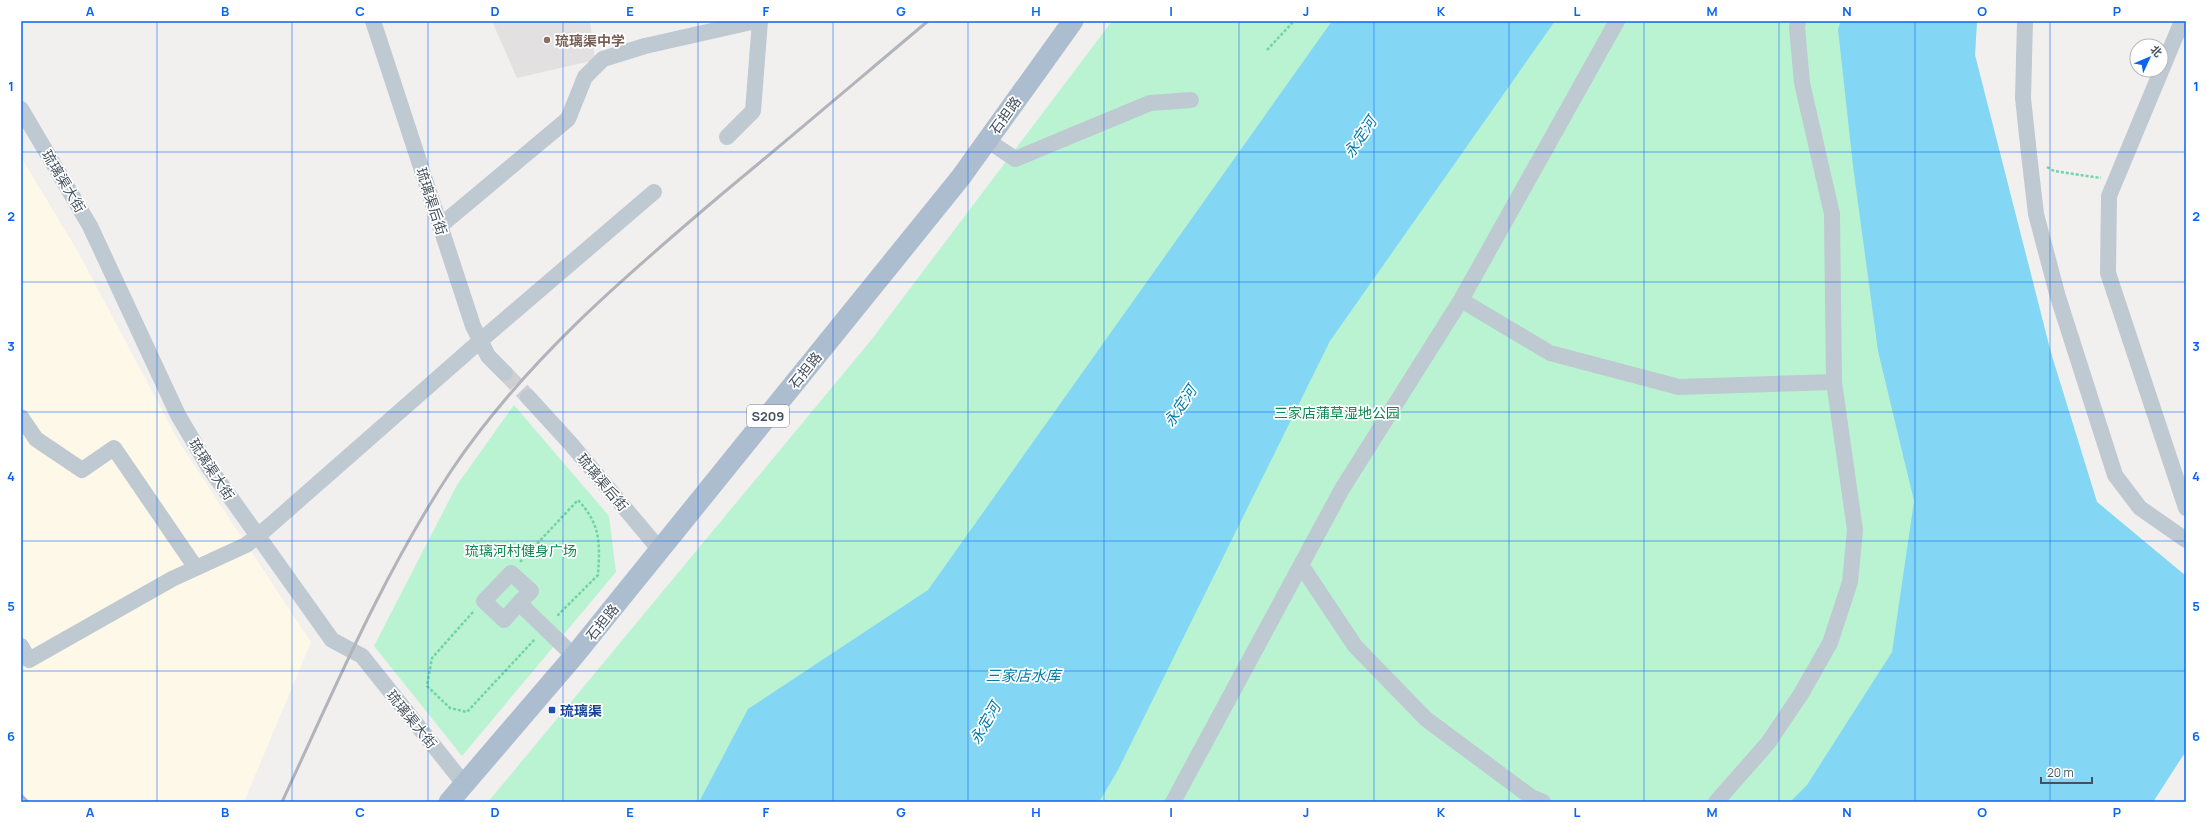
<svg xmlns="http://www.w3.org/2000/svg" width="2207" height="823" viewBox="0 0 2207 823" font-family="Manrope,'Noto Sans SC',sans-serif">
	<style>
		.commercial { fill: #fdf8e7 }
		.education { fill: #e3e0e1 }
		.green { fill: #baf3d2 }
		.water { fill: #83d7f4 }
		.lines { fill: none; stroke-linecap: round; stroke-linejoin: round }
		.minor-tunnel { stroke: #cfcfd2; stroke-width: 16; stroke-dasharray: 16 8; stroke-linecap: butt }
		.path { stroke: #6fd4a6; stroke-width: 2.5; stroke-dasharray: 3 2; stroke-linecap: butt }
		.minor { stroke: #bec9d2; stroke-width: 16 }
		.major { stroke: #acbdd0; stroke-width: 21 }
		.rail { stroke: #b1b4ba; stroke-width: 3 }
		.grid { fill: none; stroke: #0965f1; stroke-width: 1; stroke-opacity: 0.55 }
		.education-dot { fill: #8d6e63; stroke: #fff; stroke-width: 1.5 }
		.transit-dot { fill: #1a4fb4; stroke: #fff; stroke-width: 1.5 }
		.labels { text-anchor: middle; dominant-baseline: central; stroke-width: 3.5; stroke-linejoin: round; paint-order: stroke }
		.shield { fill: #fff; stroke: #7d858e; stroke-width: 1 }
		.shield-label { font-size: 13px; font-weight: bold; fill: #45515e }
		.education-label { font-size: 14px; font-weight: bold; fill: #785e54; stroke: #fff; text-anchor: start }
		.street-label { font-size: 14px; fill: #45515e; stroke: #fff }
		.park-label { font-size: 14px; fill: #0f8750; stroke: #fff }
		.transit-label { font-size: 14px; font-weight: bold; fill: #164399; stroke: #fff; text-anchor: start }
		.water-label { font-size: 15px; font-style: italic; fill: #027ca6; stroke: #fff }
		.neatline { fill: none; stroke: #0965f1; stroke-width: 1.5 }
		.grid-label { font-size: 13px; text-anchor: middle; font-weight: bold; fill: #0965f1 }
	</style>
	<rect width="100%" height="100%" fill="#f2efef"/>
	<path class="commercial" d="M21 157 77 250 179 442 311 642 244 802H21Z"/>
	<path class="education" d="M492 21H590L595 60 517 78Z"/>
	<path class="green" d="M1112 21H1977L1975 55 2051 353 2097 502 2186 576V751L2153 802H488L872 339Z
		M514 405 609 516 616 572 462 756 374 646 457 485Z"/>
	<path class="water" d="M1332 21H1555L1330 341 1118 770 1099 802H699L748 709 928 590Z
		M1841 21H1977L1975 55 2051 353 2097 502 2186 576V751L2153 802H1790L1807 785 1892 652 1914 501 1878 351 1853 166 1838 29Z"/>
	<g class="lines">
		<path class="minor-tunnel" d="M505 373 528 397"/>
		<path class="path" d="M1267 50 1294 21
			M2047 167 2054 171 2101 178
			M520 562 578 500C601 525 600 543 598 575L556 617
			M473 612 432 658 427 686 450 708 467 712 535 639"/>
		<path class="minor" d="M373 21 473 326 488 356 505 373
			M2025 21 2023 98 2029 154 2036 214 2058 297 2115 475 2140 508 2186 540
			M2182 21 2109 196 2108 273 2186 508
			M21 109 90 226 178 415 208 466 332 640 362 656 465 785
			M727 137 753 111 760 21
			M987 140 1015 159 1150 103 1191 100
			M440 226 568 119 585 77 603 59 645 46 756 21
			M1461 300 1550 353 1679 387 1834 382
			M528 397 570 443 660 550
			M21 417 36 439 82 470 114 448 196 568
			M1301 565 1355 646 1426 719 1531 797 1543 802
			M519 603 531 591 511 573 484 601 504 620 519 603 574 656
			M21 646 29 660 172 579 246 545 258 536 480 341 654 192
			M1173 802 1342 489 1461 300 1617 21
			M1716 802 1768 743 1801 694 1830 643 1850 582 1855 530 1834 382 1832 214 1802 83 1797 27 1798 21"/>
		<path class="major" d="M449 802 574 656 961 177 1073 21"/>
		<path class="rail" d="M21 795 28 802
			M282 802C334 690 383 574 451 471 523 363 624 277 722 194 791 137 859 79 928 21"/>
	</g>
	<path class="grid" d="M157 21V802M292 21V802M428 21V802M563 21V802M698 21V802M833 21V802M968 21V802M1104 21V802M1239 21V802M1374 21V802M1509 21V802M1644 21V802M1779 21V802M1915 21V802M2050 21V802M21 152H2186M21 282H2186M21 412H2186M21 541H2186M21 671H2186"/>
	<circle class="education-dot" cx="547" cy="40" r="4"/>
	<rect class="transit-dot" x="548" y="706" width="8" height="8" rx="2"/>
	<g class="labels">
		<rect class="shield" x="747" y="405" width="42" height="22" rx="3"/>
		<g class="shield-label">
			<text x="768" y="416">S209</text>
		</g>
		<g class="education-label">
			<text x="555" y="40">琉璃渠中学</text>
		</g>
		<g class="street-label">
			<text transform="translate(1005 115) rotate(-54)">石担路</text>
			<text transform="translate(64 181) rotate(59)">琉璃渠大街</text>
			<text transform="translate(432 201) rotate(72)">琉璃渠后街</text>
			<text transform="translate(805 370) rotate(-51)">石担路</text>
			<text transform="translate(212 469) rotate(57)">琉璃渠大街</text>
			<text transform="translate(603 482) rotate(50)">琉璃渠后街</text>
			<text transform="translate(602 622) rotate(-51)">石担路</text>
			<text transform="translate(412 719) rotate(51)">琉璃渠大街</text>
		</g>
		<g class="park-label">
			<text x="1337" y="412">三家店蒲草湿地公园</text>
			<text x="521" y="550">琉璃河村健身广场</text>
		</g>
		<g class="transit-label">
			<text x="560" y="710">琉璃渠</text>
		</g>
		<g class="water-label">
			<text transform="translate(1360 137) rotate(-56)">永定河</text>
			<text transform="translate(1180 406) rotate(-56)">永定河</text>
			<text x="1023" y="675">三家店水库</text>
			<text transform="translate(985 723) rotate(-60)">永定河</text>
		</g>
	</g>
	<rect width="2207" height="823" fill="none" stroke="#ffffff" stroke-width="44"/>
	<g transform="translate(2149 58) rotate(46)"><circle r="19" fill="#ffffff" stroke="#b5b9bf"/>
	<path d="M0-3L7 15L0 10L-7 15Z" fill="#0965f1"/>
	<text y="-6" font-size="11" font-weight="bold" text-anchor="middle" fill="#45515e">北</text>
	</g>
	<path d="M2041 777v6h51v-6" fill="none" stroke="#45515e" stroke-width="2"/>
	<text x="2047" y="777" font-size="12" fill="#45515e" stroke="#ffffff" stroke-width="3" paint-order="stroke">20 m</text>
	<rect x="22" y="22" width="2163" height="779" class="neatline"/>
	<g class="grid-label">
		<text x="90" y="16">A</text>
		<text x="225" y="16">B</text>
		<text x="360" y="16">C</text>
		<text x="495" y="16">D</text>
		<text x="630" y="16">E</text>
		<text x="766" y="16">F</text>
		<text x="901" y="16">G</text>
		<text x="1036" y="16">H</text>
		<text x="1171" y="16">I</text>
		<text x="1306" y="16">J</text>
		<text x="1441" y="16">K</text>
		<text x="1577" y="16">L</text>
		<text x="1712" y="16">M</text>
		<text x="1847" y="16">N</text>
		<text x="1982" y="16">O</text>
		<text x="2117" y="16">P</text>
		<text x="11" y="91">1</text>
		<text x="2196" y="91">1</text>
		<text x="11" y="221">2</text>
		<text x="2196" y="221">2</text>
		<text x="11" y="351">3</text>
		<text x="2196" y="351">3</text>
		<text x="11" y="481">4</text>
		<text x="2196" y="481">4</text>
		<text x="11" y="611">5</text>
		<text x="2196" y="611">5</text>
		<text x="11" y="741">6</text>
		<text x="2196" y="741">6</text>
		<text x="90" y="817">A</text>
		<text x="225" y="817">B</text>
		<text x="360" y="817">C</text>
		<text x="495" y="817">D</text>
		<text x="630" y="817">E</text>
		<text x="766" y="817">F</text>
		<text x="901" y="817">G</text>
		<text x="1036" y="817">H</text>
		<text x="1171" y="817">I</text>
		<text x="1306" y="817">J</text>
		<text x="1441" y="817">K</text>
		<text x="1577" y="817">L</text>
		<text x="1712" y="817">M</text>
		<text x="1847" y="817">N</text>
		<text x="1982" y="817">O</text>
		<text x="2117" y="817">P</text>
	</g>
</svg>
